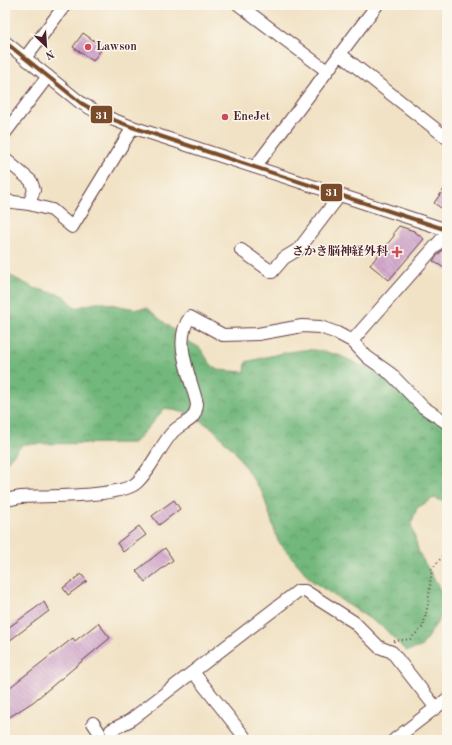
<svg xmlns="http://www.w3.org/2000/svg" width="452" height="745" viewBox="0 0 452 745" font-family="'Old Standard TT','Noto Serif JP',serif">
	<style>
		.forest { fill: url(#forest-crowns); stroke: #5e6b54 }
		.building { fill: url(#building-back-hatch) }
		.lines { fill: none; stroke-linecap: round; stroke-linejoin: round }
		.minor-casing { stroke: #633c42; stroke-width: 14 }
		.path { stroke: #633c42; stroke-width: 2; stroke-dasharray: 1 3; stroke-linecap: butt }
		.minor { stroke: #fff; stroke-width: 12 }
		.bus-1-casing { stroke: #fbf7ec; stroke-width: 7 }
		.bus-1 { stroke: #7a4b2a; stroke-width: 4 }
		.poi-dot { fill: #d1495b; stroke: #fbf7ec; stroke-width: 1.5 }
		.labels { text-anchor: middle; dominant-baseline: central; stroke-width: 3; stroke-linejoin: round; paint-order: stroke }
		.poi-label { font-size: 12px; font-weight: bold; fill: #4a1f2b; stroke: #fbf7ec; text-anchor: start }
		.line-badge { stroke: #fbf7ec; stroke-width: 1.5 }
		.badge-label { font-size: 11px; text-anchor: middle; font-weight: bold; fill: #fff }
	</style>
	<defs>
		<pattern id="forest-crowns" width="20" height="18" patternUnits="userSpaceOnUse"><rect width="20" height="18" fill="#72b77c"/><path d="M2 6a3 3 0 1 1 6 0M12 15a3 3 0 1 1 6 0" fill="none" stroke="#609466"/></pattern>
		<pattern id="building-back-hatch" width="6" height="6" patternUnits="userSpaceOnUse"><rect width="6" height="6" fill="#d0a4cb"/><path d="M-1 5l2 2M0 0l6 6M5-1l2 2" fill="none" stroke="#ab85a5"/></pattern>
	</defs>
	<rect width="100%" height="100%" fill="#fbf7ec"/>
	<filter id="ink" filterUnits="userSpaceOnUse"><feTurbulence type="fractalNoise" baseFrequency=".025" numOctaves="2"/><feDisplacementMap in="SourceGraphic" scale="8" xChannelSelector="R" yChannelSelector="G"/><feConvolveMatrix kernelMatrix="1 2 1 2 8 2 1 2 1" color-interpolation-filters="sRGB"/></filter>
	<filter id="wash" filterUnits="userSpaceOnUse"><feTurbulence type="fractalNoise" baseFrequency=".012" numOctaves="4" result="noise"/><feDisplacementMap in="SourceGraphic" scale="16" xChannelSelector="R" yChannelSelector="G"/><feGaussianBlur stdDeviation="0.9" result="paint"/><feColorMatrix in="noise" values="0 0 0 0 0 0 0 0 0 0 0 0 0 0 0 0 0 1.4 0 .05"/><feComposite in="paint" operator="in"/></filter>
	<g filter="url(#wash)">
		<rect width="100%" height="100%" fill="#f1e2c5"/>
		<path class="forest" d="M5 273 34 288 65 296 75 308 99 302 136 309 147 308 184 339 200 348 209 362 217 370 245 372 246 362C263 358 297 348 314 350 321 351 331 353 338 355 350 359 363 371 376 366L447 427V502L434 498 417 508 411 524 419 553 441 591 442 615 421 647 406 651 384 628 312 581 278 541 263 494 236 453 212 428 190 414 165 408 134 443 23 444 5 464Z"/>
		<g id="blocks">
			<path class="building" d="M83 33 103 47 93 61 73 47Z
				M447 185V212L434 203Z
				M399 226 414 231 424 239 389 280 370 265 394 236V232Z
				M443 249 447 251V270L433 261Z
				M174 500 180 509 159 525 152 516Z
				M139 526 146 535 123 552 117 543Z
				M165 548 173 560 145 582 136 571Z
				M81 574 87 581 68 595 63 588Z
				M44 602 49 611 5 644V630Z
				M98 623 110 638 33 702 5 720V691L73 638 75 641Z"/>
		</g>
	</g>
	<g filter="url(#ink)">
		<use href="#blocks" fill-opacity="0" stroke="#633c42" stroke-width="1"/>
		<g class="lines">
			<defs>
				<path id="minor" d="M239 5 327 71
					M5 42 81 103 104 116 132 127 447 230
					M340 54 447 138
					M25 58 65 5
					M5 133 48 76
					M5 159 31 181 34 190 29 204
					M255 167 377 5
					M5 201 29 204 52 210 72 227 133 127
					M241 250 272 272 284 258 299 249 340 195
					M352 341 447 233
					M5 500 21 497C45 496 118 497 135 484 148 474 160 447 171 434 182 420 195 425 197 404 191 377 172 342 190 317L223 335 258 334 302 326 320 327 337 333 352 341 367 357 391 374 423 407 447 423
					M193 672 247 740
					M93 723 99 732V740
					M111 730 129 721 298 591H305L354 622 379 647 392 652 436 708
					M394 740 447 699"/>
			</defs>
			<use href="#minor" class="minor-casing"/>
			<path class="path" d="M394 641 410 639 423 627 428 604 432 569 447 551"/>
			<use href="#minor" class="minor"/>
			<defs>
				<path id="bus-1" d="M5 42 81 103 104 116 132 127 447 230"/>
			</defs>
			<use href="#bus-1" class="bus-1-casing"/>
			<use href="#bus-1" class="bus-1"/>
		</g>
	</g>
	<g class="poi-dot">
		<circle cx="88" cy="47" r="4"/>
		<circle cx="225" cy="117" r="4"/>
		<path d="M395 246h4v4h4v4h-4v4h-4v-4h-4v-4h4z"/>
	</g>
	<g class="labels">
		<g class="poi-label">
			<text x="96" y="47">Lawson</text>
			<text x="233" y="117">EneJet</text>
			<text x="388" y="252" text-anchor="end">さかき脳神経外科</text>
		</g>
	</g>
	<g class="line-badge">
		<rect x="90" y="105" width="23" height="19" rx="4" fill="#7a4b2a"/>
		<rect x="320" y="183" width="23" height="19" rx="4" fill="#7a4b2a"/>
	</g>
	<g class="badge-label">
		<text x="102" y="119">31</text>
		<text x="332" y="196">31</text>
	</g>
	<rect width="452" height="745" fill="none" stroke="#fbf7ec" stroke-width="20"/>
	<g transform="translate(46 46) rotate(155)" stroke="#fbf7ec" stroke-width="3" paint-order="stroke">
	<path d="M0-3L7 15L0 10L-7 15Z" fill="#4a1f2b"/>
	<text y="-6" font-size="11" font-weight="bold" text-anchor="middle" fill="#4a1f2b">N</text>
	</g>
</svg>
